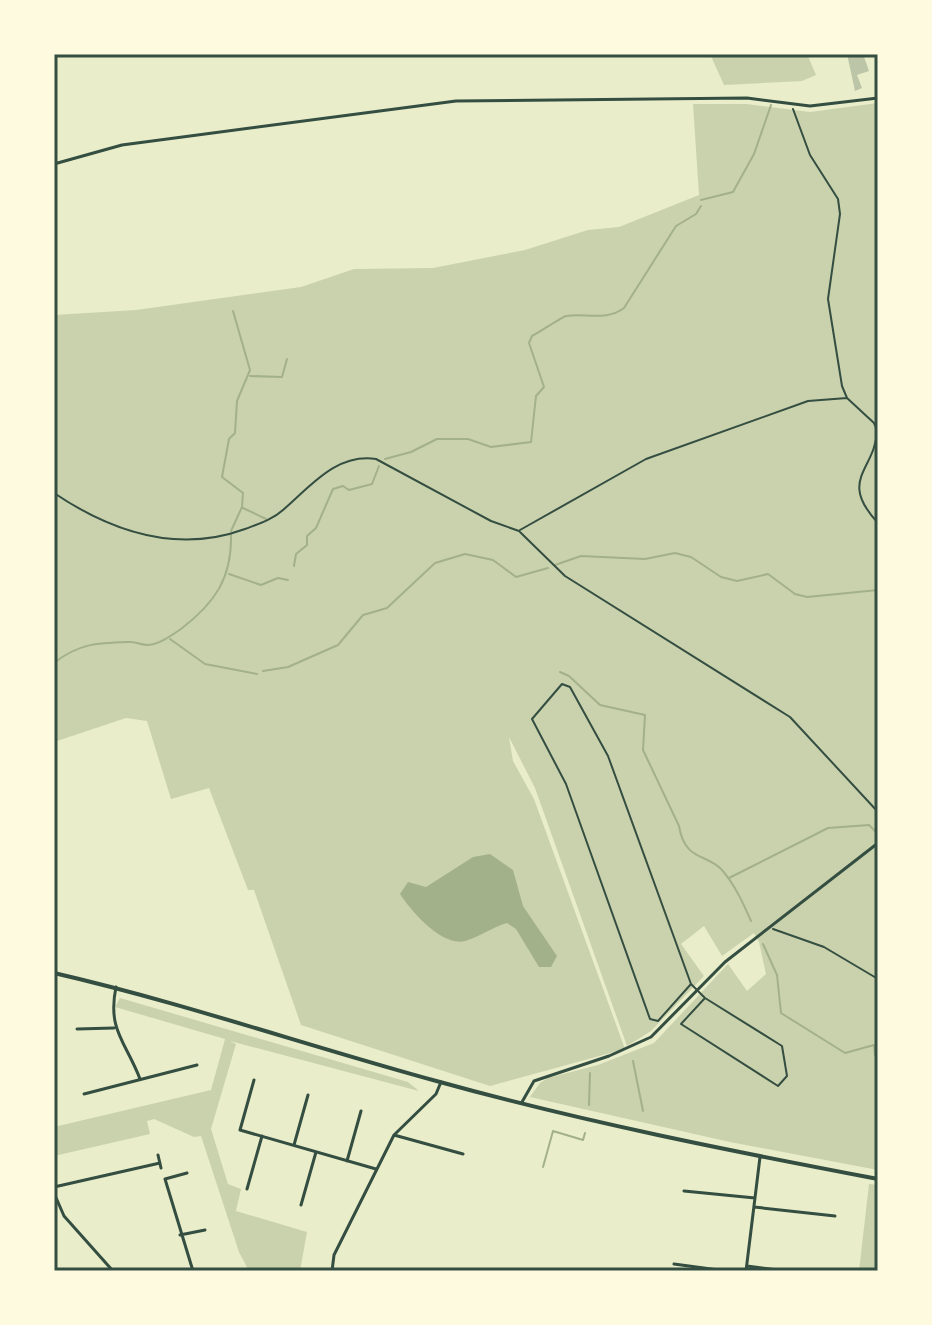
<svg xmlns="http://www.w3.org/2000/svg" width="932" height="1325" viewBox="0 0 932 1325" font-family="Commissioner,sans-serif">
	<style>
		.green { fill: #cad2ad }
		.water { fill: #a3b18a }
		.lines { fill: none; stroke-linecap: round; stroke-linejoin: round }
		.stream { stroke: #a3b18a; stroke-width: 2 }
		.building { fill: #bcc5a7 }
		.path { stroke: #344e41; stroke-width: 2 }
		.service { stroke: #344e41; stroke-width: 2 }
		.minor { stroke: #344e41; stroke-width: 3 }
		.tertiary { stroke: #344e41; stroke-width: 4 }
		.neatline { fill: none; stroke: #344e41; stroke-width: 3 }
	</style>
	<rect width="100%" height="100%" fill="#e9edc9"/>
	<path class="green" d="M710 54H807L816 75 802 81 724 85Z
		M878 103V1170L730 1142 530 1097 540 1083 548 1078 598 1065 654 1043 728 964 747 991 766 974 759 942 754 933 722 956 704 926 681 944 704 976 651 1031 627 1046 535 788 509 737 513 761 534 799 625 1049 490 1086 301 1025 254 890H248L209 788 171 799 147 721 126 718 54 742V315L136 310 301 287 354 269 433 268 525 250 588 230 619 227 699 195 693 104H747L810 112Z
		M120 998 408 1082 419 1091 230 1041 236 1044 211 1129 228 1184 241 1189 236 1211 307 1232 300 1271H249L239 1252 201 1136 194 1137 154 1119 147 1121 150 1134 54 1156V1127L211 1090 225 1039 115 1007Z
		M869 1184 878 1185V1271H859Z"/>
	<path class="water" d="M490 854 513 870 523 906 557 956 551 967H539L516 929 507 923C492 927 480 937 465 941 442 947 411 911 400 894L408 882 426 887 473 857Z"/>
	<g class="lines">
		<path class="stream" d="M701 200 733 192 754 154 771 105
			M250 376 282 377 287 359
			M385 459 411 452 437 439H468L491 447 531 442 536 396 544 387 529 343 532 336C540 332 562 317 566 316 586 313 607 321 624 308L676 226 696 214 701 206
			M243 508 266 519
			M231 531 242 507 243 493 222 477 229 439 235 433 237 401 250 370 233 311
			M555 565 581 556 645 559 675 553 691 557 721 577 737 581 768 574 795 594 807 597 878 590
			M294 566 296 554 307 545V536L316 528 333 489 343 486 349 490 372 484 379 466
			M229 574 261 585 278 578 288 580
			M170 639 205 664 257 674
			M54 663C79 643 98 643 130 642 136 642 142 645 148 645 160 644 172 635 181 629 215 603 232 578 231 535
			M263 671 288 667 338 645 363 615 387 608 435 563 465 554 493 560 516 577 548 568
			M560 672 569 676 600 705 645 715 643 750 679 826C685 862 707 853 722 870 735 885 743 903 751 921
			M729 878 828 828 869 825 878 834
			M763 944 777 975 781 1013 845 1053 874 1045 875 1055
			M633 1061 643 1111
			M876 1061 878 1071
			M589 1105 590 1073
			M543 1167 553 1131 583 1140 585 1133"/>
	</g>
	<path class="building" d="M847 54H863L869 71 857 75 862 88 855 91Z"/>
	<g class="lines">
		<path class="path" d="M793 109 810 155 838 199 840 214 828 299 842 386 847 398 874 423 877 430C876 470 837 479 878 523
			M54 493C112 532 177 554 245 529 258 524 272 520 283 510 310 487 336 453 376 459L491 521 519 531
			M520 530 646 459 808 401 847 398
			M520 532 565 576 790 717 878 812
			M773 929 824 947 878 979"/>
		<path class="service" d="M691 984 658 1021 650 1019 566 784 532 719 562 684 570 687 608 756 691 984 705 998 782 1046 787 1076 778 1086 681 1024 705 998"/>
		<path class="minor" d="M54 164 122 145 456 101 747 98 810 106 878 98
			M116 987C107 1030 126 1042 140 1079
			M77 1029 114 1028
			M254 1080 240 1130 376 1169
			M84 1094 197 1065
			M522 1102 534 1081 609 1056 651 1037 725 962 878 843
			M394 1135 463 1154
			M294 1145 308 1095
			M158 1155 161 1168
			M347 1161 361 1111
			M187 1173 165 1179 193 1271
			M54 1187 160 1163
			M247 1189 262 1136
			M684 1191 755 1198
			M54 1193 64 1216 113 1271
			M301 1205 316 1152
			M754 1207 835 1216
			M180 1235 205 1230
			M674 1264 726 1271
			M747 1266 786 1271
			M332 1271 334 1255 394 1135 436 1094 441 1082
			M746 1271 760 1157"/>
		<path class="tertiary" d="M54 973C184 1003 311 1047 440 1082 584 1122 731 1151 878 1179"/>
	</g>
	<rect width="932" height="1325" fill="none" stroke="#fefae0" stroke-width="112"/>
	<rect x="56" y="56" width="820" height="1213" class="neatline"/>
</svg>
